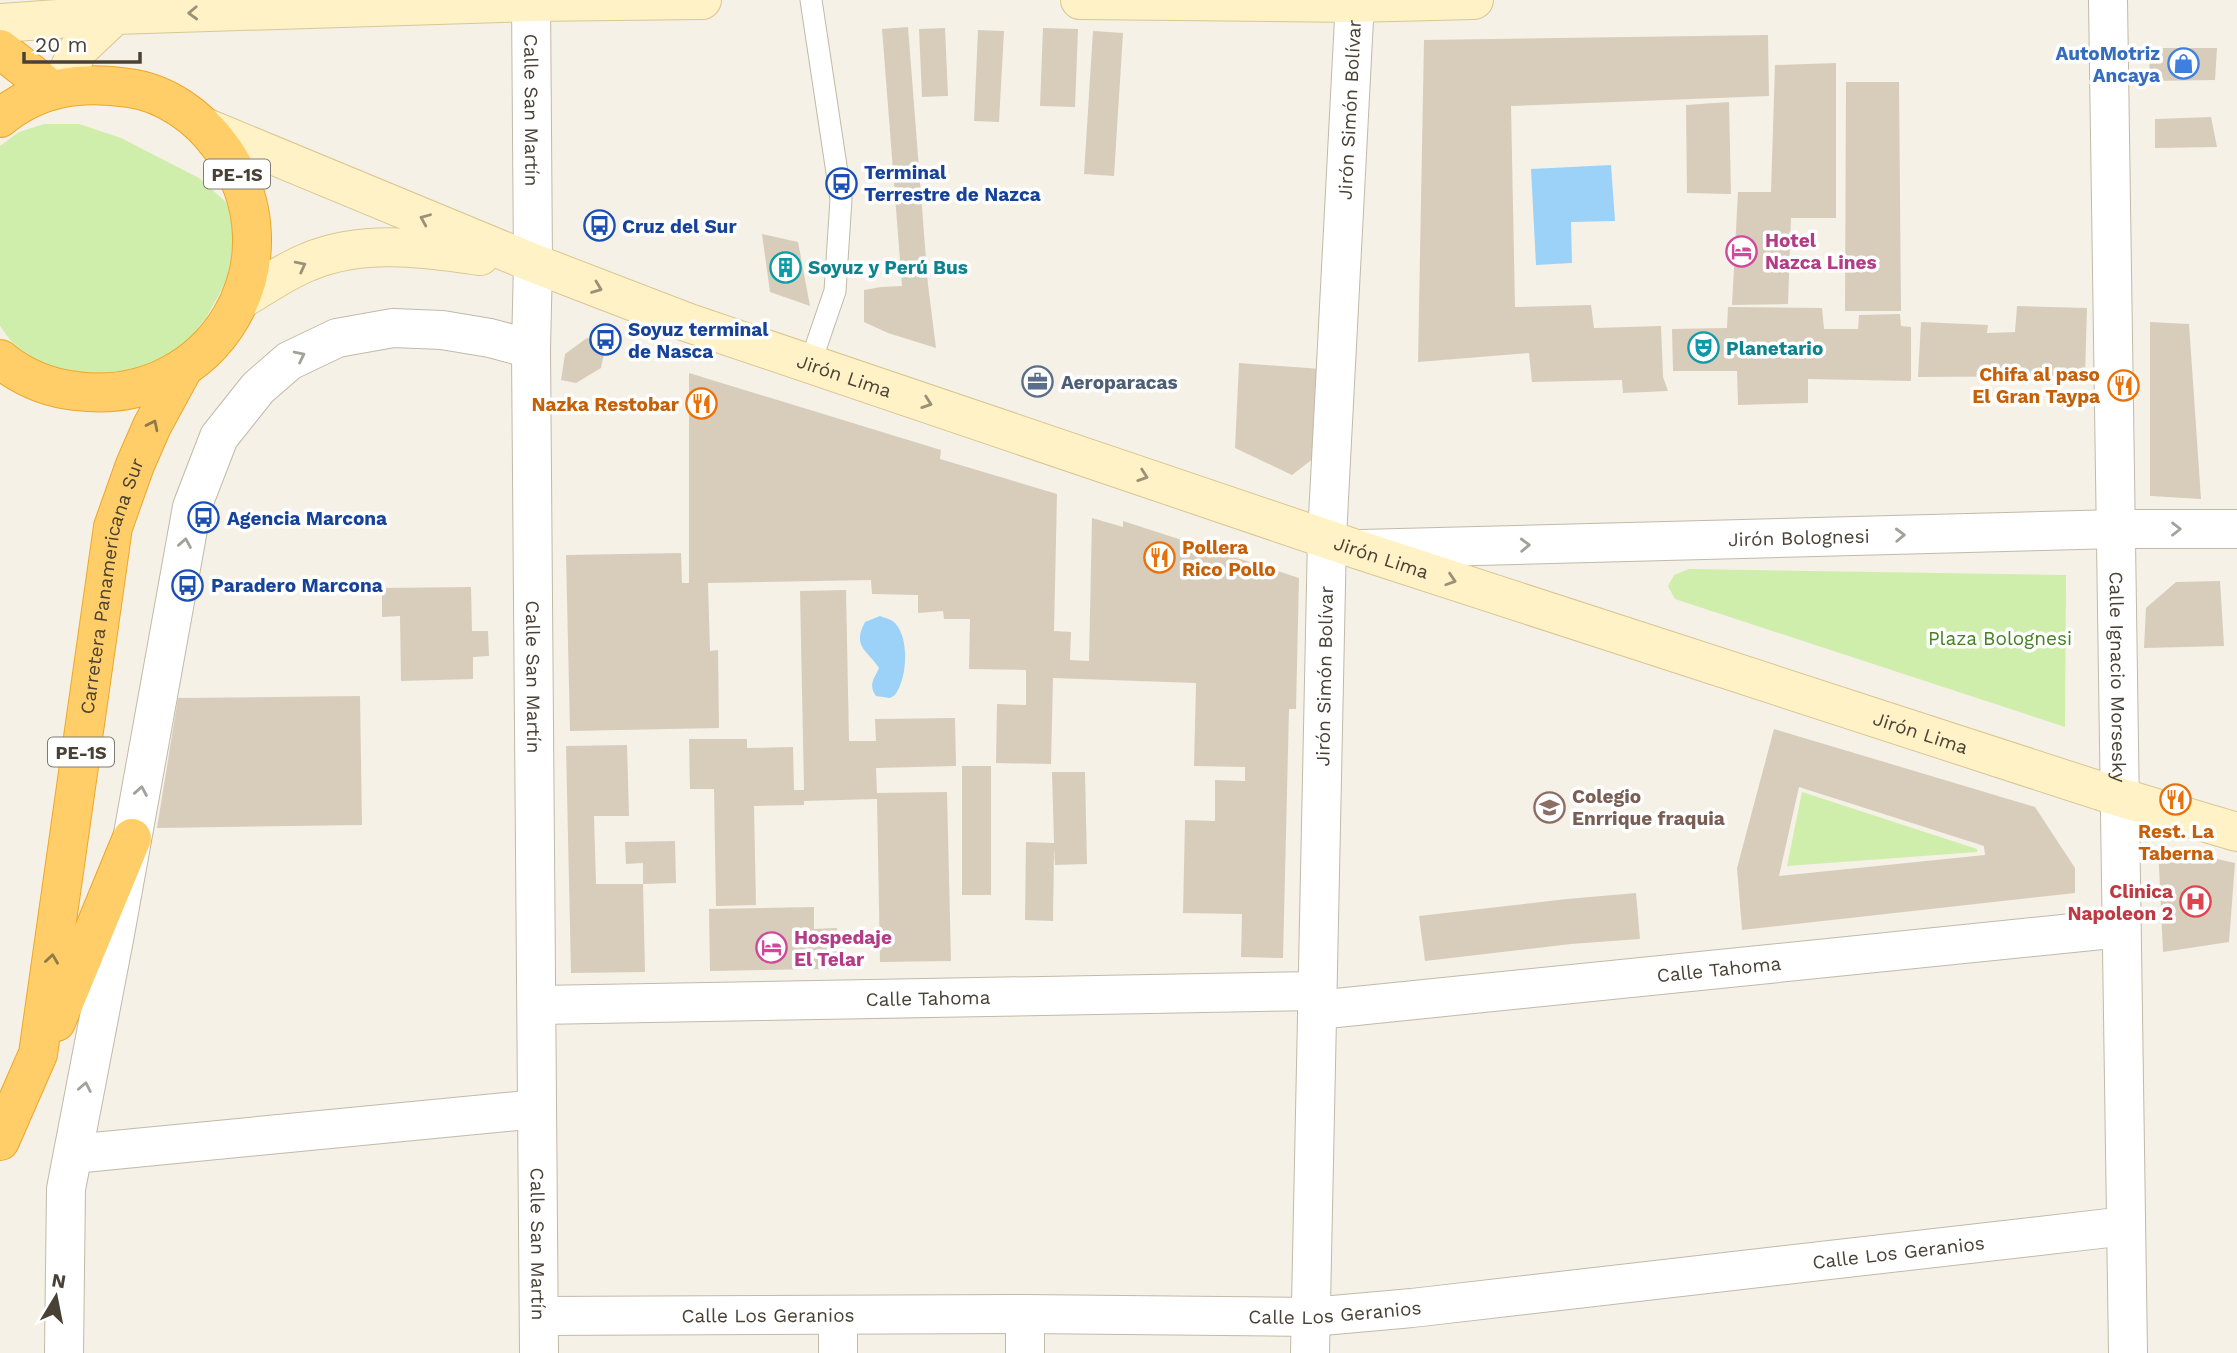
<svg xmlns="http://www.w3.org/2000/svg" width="2237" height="1353" viewBox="0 0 2237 1353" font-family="'Work Sans',sans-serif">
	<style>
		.green { fill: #cfedab }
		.water { fill: #9dd2f8 }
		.building { fill: #d8cdbb; fill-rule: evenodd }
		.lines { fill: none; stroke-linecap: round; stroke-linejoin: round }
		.lane-casing { stroke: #c2b9a8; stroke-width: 23 }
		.street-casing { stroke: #c2b9a8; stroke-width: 40 }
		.secondary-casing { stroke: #d9c792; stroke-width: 40 }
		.highway-casing { stroke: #eda728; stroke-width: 40 }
		.lane { stroke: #fff; stroke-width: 21 }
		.street { stroke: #fff; stroke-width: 38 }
		.secondary { stroke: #fff2c7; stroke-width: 38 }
		.highway { stroke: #ffce68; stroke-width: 38 }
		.oneway { stroke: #9b9177 }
		.oneway2 { stroke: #a4a09a }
		.oneway3 { stroke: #927949 }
		.labels { text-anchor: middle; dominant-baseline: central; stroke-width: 7; stroke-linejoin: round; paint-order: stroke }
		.shield { fill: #fff; stroke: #807a72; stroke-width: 2 }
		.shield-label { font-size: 18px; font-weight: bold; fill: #494135 }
		.shop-label { font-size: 19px; font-weight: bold; fill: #366cbe; stroke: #fff; text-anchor: end }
		.street-label { font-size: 19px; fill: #494135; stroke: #fff }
		.transit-label { font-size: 19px; font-weight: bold; fill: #164399; stroke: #fff; text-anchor: start }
		.hotel-label { font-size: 19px; font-weight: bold; fill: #b23c85; stroke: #fff; text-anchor: start }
		.culture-label { font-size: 19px; font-weight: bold; fill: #0d838f; stroke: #fff; text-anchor: start }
		.food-label { font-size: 19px; font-weight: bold; fill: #c56008; stroke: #fff; text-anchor: end }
		.service-label { font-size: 19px; font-weight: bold; fill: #4e5e75; stroke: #fff; text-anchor: start }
		.park-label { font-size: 19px; fill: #458122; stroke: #fff }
		.education-label { font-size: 19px; font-weight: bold; fill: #785e54; stroke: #fff; text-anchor: start }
		.health-label { font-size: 19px; font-weight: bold; fill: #be3a42; stroke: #fff; text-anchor: end }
	</style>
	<rect width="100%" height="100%" fill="#f5f1e7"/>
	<path class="green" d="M44 124H79L121 138 199 178 226 202 236 224 227 280 206 318 183 347 144 369 69 376 36 360 13 344 0 326V146L19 132Z
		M1689 569 2066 575 2065 727 1675 599 1668 586 1674 575Z
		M1802 792 1977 849V852L1787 866Z"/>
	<path class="water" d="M1611 165 1615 221 1571 222 1572 263 1536 265 1531 169Z
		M880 616C885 618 891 619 895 623 910 639 907 679 895 695L890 698 876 696C868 685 874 679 879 668 867 650 852 647 865 622Z"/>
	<path class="building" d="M908 27 928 285 936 348 888 333 864 322V290L881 287 902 286 882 29Z
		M945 28 948 96 922 97 919 29Z
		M1043 28 1078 29 1075 107 1040 106Z
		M978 30 1004 31 999 122 974 121Z
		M1093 31 1123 33 1114 176 1084 174Z
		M1768 35 1769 96 1511 106 1515 307 1591 305 1594 328 1661 326 1663 377 1668 391 1623 393 1622 380 1532 382 1529 353 1418 362 1424 40Z
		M2150 48H2217L2215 80 2149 81Z
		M1836 63V218H1791L1788 304 1732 305 1738 192H1771L1775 65Z
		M1846 82H1899L1901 311H1845Z
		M1729 102 1731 194 1687 193 1686 105Z
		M2211 117 2217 147 2155 148V119Z
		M762 234 798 242 810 306 770 292Z
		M2017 306 2087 308 2085 376 1918 377 1921 322 1988 325 1987 333 2015 332Z
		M1728 307 1822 308 1824 329H1858L1859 315 1900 314 1901 326 1911 327V381L1808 379V403L1738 405 1737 371H1673L1672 329 1727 328Z
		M2150 322 2189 324 2201 499 2150 496Z
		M587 338 606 344 601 368 576 383 561 380 565 354Z
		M1239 363 1321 369 1318 455 1292 475 1235 448Z
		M689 373 941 450 940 459 1057 494 1054 631 1071 632 1070 660 1089 661 1092 518 1123 527V521L1299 578 1296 709H1289L1283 958 1241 957 1242 914 1183 913 1185 820 1215 821V780L1245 781V767L1194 766 1196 683 1053 678 1051 764 996 763 997 704 1026 705V670L969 669 970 619H944L943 611 918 613V595L872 594 871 580 708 583 710 651 718 650 719 728 570 731 566 555 681 553 682 583H689Z
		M2220 581 2224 646 2144 648 2146 608 2176 582Z
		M471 587 472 631H488L489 656 473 657V679L401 681 400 616 382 617V588Z
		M846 590 849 741H876L875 719 955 718 956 766 876 768 877 793 947 792 951 961 880 962 877 799 804 801V805L754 806 756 905 716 906 714 789H690L689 739H747V748L793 747 794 790H804L800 591Z
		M360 696 362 825 157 828 178 698Z
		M1774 729 2035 807 2075 868V893L1742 930 1737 868ZM1799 787 1984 846 1985 855 1779 876Z
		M627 745 629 816H594L596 884H643V863L626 864 625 842 675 841 676 883 643 884 645 972 571 973 566 746Z
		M962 766H991V895H962Z
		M1052 772H1085L1087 864 1055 865 1054 848 1053 921 1025 920 1026 842 1054 843Z
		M2158 846 2235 863 2229 942 2163 952Z
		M1636 893 1640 939 1571 944 1425 961 1419 916 1567 899Z
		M814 907V929L837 928 838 956 828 969 710 971 709 909Z"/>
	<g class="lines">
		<defs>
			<path id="lane" d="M810 364 835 291 841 199 811 0"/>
			<g id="street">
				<path id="s1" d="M531 0 533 263 531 349 539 1353"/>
				<path id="s2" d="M2108 0 2128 1353"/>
				<path id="s3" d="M1361 549 2117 529H2237"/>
				<path id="s4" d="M538 1005 1317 991"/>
				<path id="s5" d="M1317 1010 2121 928"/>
				<path d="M73 1154 537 1109"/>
				<path d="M1025 1314V1353"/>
				<path id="s6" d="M539 1316 1025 1314 1311 1317 1412 1308 2126 1226"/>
				<path d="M64 1353 66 1189 115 934 192 507 219 437 258 388 289 361 337 338 393 328 442 330 490 338 531 349"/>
				<path d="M838 1353V1316"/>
				<path id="s7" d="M1310 1353 1327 537 1355 0"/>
			</g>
			<g id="secondary">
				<path d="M1080 0 1354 3 1474 0"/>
				<path d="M0 23 115 15"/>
				<path d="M60 88 78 50 115 15 531 2 702 0"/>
				<path id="s8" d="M207 128 533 263 689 323 1359 550 2119 797 2237 832"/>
				<path d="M242 299C263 287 285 271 308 262 363 239 423 248 480 256"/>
			</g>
			<g id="highway">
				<path d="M0 49 52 90"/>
				<path d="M0 118C39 86 81 81 129 88 166 93 199 117 220 146 303 258 214 409 76 391 48 388 22 377 0 359"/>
				<path d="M56 1022 132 838"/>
				<path id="s9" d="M0 1141 38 1054 113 527 135 465 152 426 183 369"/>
			</g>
		</defs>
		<use href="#lane" class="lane-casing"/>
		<use href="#street" class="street-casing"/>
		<use href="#secondary" class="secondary-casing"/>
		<use href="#highway" class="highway-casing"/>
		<use href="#lane" class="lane"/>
		<use href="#street" class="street"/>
		<use href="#secondary" class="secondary"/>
		<use href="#highway" class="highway"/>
	</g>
	<defs><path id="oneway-chevron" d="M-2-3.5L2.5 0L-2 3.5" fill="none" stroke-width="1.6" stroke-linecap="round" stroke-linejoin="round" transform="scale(1.75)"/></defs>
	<g class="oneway">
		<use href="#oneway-chevron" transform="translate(193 13) rotate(178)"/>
		<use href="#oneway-chevron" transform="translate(425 219) rotate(-157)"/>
		<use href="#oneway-chevron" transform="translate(301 266) rotate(-27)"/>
		<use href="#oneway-chevron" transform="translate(597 288) rotate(21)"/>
		<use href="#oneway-chevron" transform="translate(927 403) rotate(19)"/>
		<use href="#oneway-chevron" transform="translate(1143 476) rotate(19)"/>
		<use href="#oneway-chevron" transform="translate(1451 580) rotate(18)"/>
	</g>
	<g class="oneway2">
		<use href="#oneway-chevron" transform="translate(300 356) rotate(-26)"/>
		<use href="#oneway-chevron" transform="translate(2176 529)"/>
		<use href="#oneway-chevron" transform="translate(1900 535) rotate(-2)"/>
		<use href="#oneway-chevron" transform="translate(185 543) rotate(-80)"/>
		<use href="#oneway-chevron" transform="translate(1525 545) rotate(-2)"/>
		<use href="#oneway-chevron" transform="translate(141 791) rotate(-80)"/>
		<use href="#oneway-chevron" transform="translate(85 1087) rotate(-79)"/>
	</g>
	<g class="oneway3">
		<use href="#oneway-chevron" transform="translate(153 425) rotate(-64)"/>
		<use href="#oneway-chevron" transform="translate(52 959) rotate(-82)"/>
	</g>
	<defs>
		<symbol id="shop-ring" viewBox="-11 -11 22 22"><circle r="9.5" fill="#fff" stroke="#3f7fe0" stroke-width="1.5"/><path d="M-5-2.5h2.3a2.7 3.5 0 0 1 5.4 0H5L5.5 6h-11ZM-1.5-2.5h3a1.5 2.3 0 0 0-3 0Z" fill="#3f7fe0"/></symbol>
		<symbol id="bus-ring" viewBox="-11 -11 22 22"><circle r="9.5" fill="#fff" stroke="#1a4fb4" stroke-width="1.5"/><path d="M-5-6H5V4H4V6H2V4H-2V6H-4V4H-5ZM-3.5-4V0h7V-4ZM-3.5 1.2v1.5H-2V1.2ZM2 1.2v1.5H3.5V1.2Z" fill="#1a4fb4"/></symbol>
		<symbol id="hotel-ring" viewBox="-11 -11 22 22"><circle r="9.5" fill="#fff" stroke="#d1479c" stroke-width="1.5"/><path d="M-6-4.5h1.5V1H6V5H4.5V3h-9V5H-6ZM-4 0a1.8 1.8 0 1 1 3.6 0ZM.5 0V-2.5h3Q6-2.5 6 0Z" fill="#d1479c"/></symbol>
		<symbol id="building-ring" viewBox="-11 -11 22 22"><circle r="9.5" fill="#fff" stroke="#0f9aa8" stroke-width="1.5"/><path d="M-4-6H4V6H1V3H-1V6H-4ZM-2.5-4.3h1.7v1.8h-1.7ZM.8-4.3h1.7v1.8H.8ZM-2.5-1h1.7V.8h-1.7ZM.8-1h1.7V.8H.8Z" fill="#0f9aa8"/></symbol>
		<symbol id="theatre-ring" viewBox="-11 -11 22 22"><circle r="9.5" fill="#fff" stroke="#0f9aa8" stroke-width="1.5"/><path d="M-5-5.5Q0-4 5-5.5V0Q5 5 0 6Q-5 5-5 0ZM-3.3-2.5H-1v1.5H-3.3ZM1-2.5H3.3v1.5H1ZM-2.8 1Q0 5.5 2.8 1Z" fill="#0f9aa8"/></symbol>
		<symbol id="office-ring" viewBox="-11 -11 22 22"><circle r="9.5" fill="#fff" stroke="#5c6f8a" stroke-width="1.5"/><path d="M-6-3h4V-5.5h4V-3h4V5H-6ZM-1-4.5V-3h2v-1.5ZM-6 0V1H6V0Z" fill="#5c6f8a"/></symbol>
		<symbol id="restaurant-ring" viewBox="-11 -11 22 22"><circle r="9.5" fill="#fff" stroke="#e8710a" stroke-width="1.5"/><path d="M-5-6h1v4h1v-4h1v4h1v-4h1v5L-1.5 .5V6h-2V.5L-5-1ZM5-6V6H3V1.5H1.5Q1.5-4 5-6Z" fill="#e8710a"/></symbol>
		<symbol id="school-ring" viewBox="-11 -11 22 22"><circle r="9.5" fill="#fff" stroke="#8d6e63" stroke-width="1.5"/><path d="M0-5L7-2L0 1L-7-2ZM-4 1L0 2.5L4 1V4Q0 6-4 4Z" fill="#8d6e63"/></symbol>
		<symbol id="hospital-ring" viewBox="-11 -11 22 22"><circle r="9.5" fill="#fff" stroke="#e0444e" stroke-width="1.5"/><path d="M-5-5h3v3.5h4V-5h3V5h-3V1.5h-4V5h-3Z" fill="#e0444e"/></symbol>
	</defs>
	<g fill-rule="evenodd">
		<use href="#shop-ring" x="2166" y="46" width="35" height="35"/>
		<use href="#bus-ring" x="824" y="166" width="35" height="35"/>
		<use href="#bus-ring" x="582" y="208" width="35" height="35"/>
		<use href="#hotel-ring" x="1724" y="234" width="35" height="35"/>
		<use href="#building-ring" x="768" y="250" width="35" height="35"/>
		<use href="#bus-ring" x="588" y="322" width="35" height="35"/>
		<use href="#theatre-ring" x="1686" y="330" width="35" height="35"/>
		<use href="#office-ring" x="1020" y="364" width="35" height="35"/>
		<use href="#restaurant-ring" x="2106" y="368" width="35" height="35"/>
		<use href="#restaurant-ring" x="684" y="386" width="35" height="35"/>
		<use href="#bus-ring" x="186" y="500" width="35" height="35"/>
		<use href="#restaurant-ring" x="1142" y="540" width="35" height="35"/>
		<use href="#bus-ring" x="170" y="568" width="35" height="35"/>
		<use href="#restaurant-ring" x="2158" y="782" width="35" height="35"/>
		<use href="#school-ring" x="1532" y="790" width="35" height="35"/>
		<use href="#hospital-ring" x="2178" y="884" width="35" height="35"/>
		<use href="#hotel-ring" x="754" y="930" width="35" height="35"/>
	</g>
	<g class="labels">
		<g class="shield">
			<rect x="204" y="159.5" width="66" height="29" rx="5"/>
			<rect x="48" y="737.5" width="66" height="29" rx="5"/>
		</g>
		<g class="shield-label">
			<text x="237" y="174">PE-1S</text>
			<text x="81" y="752">PE-1S</text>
		</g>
		<g class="shop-label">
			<text x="2160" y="53">AutoMotriz<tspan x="2160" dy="22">Ancaya</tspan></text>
		</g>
		<g class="street-label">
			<text stroke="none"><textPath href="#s1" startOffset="110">Calle San Martín</textPath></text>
			<text stroke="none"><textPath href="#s7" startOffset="1244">Jirón Simón Bolívar</textPath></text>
			<text stroke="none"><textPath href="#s8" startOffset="684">Jirón Lima</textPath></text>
			<text stroke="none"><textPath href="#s3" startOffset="438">Jirón Bolognesi</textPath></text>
			<text stroke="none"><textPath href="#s8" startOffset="1251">Jirón Lima</textPath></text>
			<text stroke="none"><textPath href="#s9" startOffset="569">Carretera Panamericana Sur</textPath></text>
			<text stroke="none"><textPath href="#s1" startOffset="677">Calle San Martín</textPath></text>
			<text stroke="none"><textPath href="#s7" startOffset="677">Jirón Simón Bolívar</textPath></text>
			<text stroke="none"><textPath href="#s2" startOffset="677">Calle Ignacio Morsesky</textPath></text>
			<text stroke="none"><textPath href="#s8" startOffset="1818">Jirón Lima</textPath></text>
			<text stroke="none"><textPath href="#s5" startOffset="404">Calle Tahoma</textPath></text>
			<text stroke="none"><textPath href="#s4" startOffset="390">Calle Tahoma</textPath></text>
			<text stroke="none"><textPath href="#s1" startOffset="1244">Calle San Martín</textPath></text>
			<text stroke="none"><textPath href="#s6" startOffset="1363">Calle Los Geranios</textPath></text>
			<text stroke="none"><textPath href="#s6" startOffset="796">Calle Los Geranios</textPath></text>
			<text stroke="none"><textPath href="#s6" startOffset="229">Calle Los Geranios</textPath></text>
		</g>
		<g class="transit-label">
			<text x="864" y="172">Terminal<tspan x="864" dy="22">Terrestre de Nazca</tspan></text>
			<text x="622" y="226">Cruz del Sur</text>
			<text x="628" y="329">Soyuz terminal<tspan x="628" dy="22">de Nasca</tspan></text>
			<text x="227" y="518">Agencia Marcona</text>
			<text x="211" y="585">Paradero Marcona</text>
		</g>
		<g class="hotel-label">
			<text x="1765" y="240">Hotel<tspan x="1765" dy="22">Nazca Lines</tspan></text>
			<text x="794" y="937">Hospedaje<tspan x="794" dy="22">El Telar</tspan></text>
		</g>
		<g class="culture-label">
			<text x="808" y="267">Soyuz y Perú Bus</text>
			<text x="1726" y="348">Planetario</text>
		</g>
		<g class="food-label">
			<text x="2100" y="374">Chifa al paso<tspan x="2100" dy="22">El Gran Taypa</tspan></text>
			<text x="679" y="404">Nazka Restobar</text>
			<text x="1182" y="547" text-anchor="start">Pollera<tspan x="1182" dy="22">Rico Pollo</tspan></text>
			<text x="2176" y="831" text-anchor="middle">Rest. La<tspan x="2176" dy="22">Taberna</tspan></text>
		</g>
		<g class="service-label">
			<text x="1061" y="382">Aeroparacas</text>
		</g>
		<g class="park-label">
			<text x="2000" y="638">Plaza Bolognesi</text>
		</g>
		<g class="education-label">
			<text x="1572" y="796">Colegio<tspan x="1572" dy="22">Enrrique fraquia</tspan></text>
		</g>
		<g class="health-label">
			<text x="2173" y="891">Clinica<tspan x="2173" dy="22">Napoleon 2</tspan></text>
		</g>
	</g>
	<g transform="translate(56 1297) rotate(10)" stroke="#ffffff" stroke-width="5" paint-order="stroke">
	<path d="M0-5L12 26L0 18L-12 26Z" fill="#494135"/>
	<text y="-10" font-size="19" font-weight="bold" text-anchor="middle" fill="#494135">N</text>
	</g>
	<path d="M24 52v10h116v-10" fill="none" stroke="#494135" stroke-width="3.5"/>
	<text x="35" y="52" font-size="21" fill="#494135" stroke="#ffffff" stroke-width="5" paint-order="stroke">20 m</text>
</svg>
